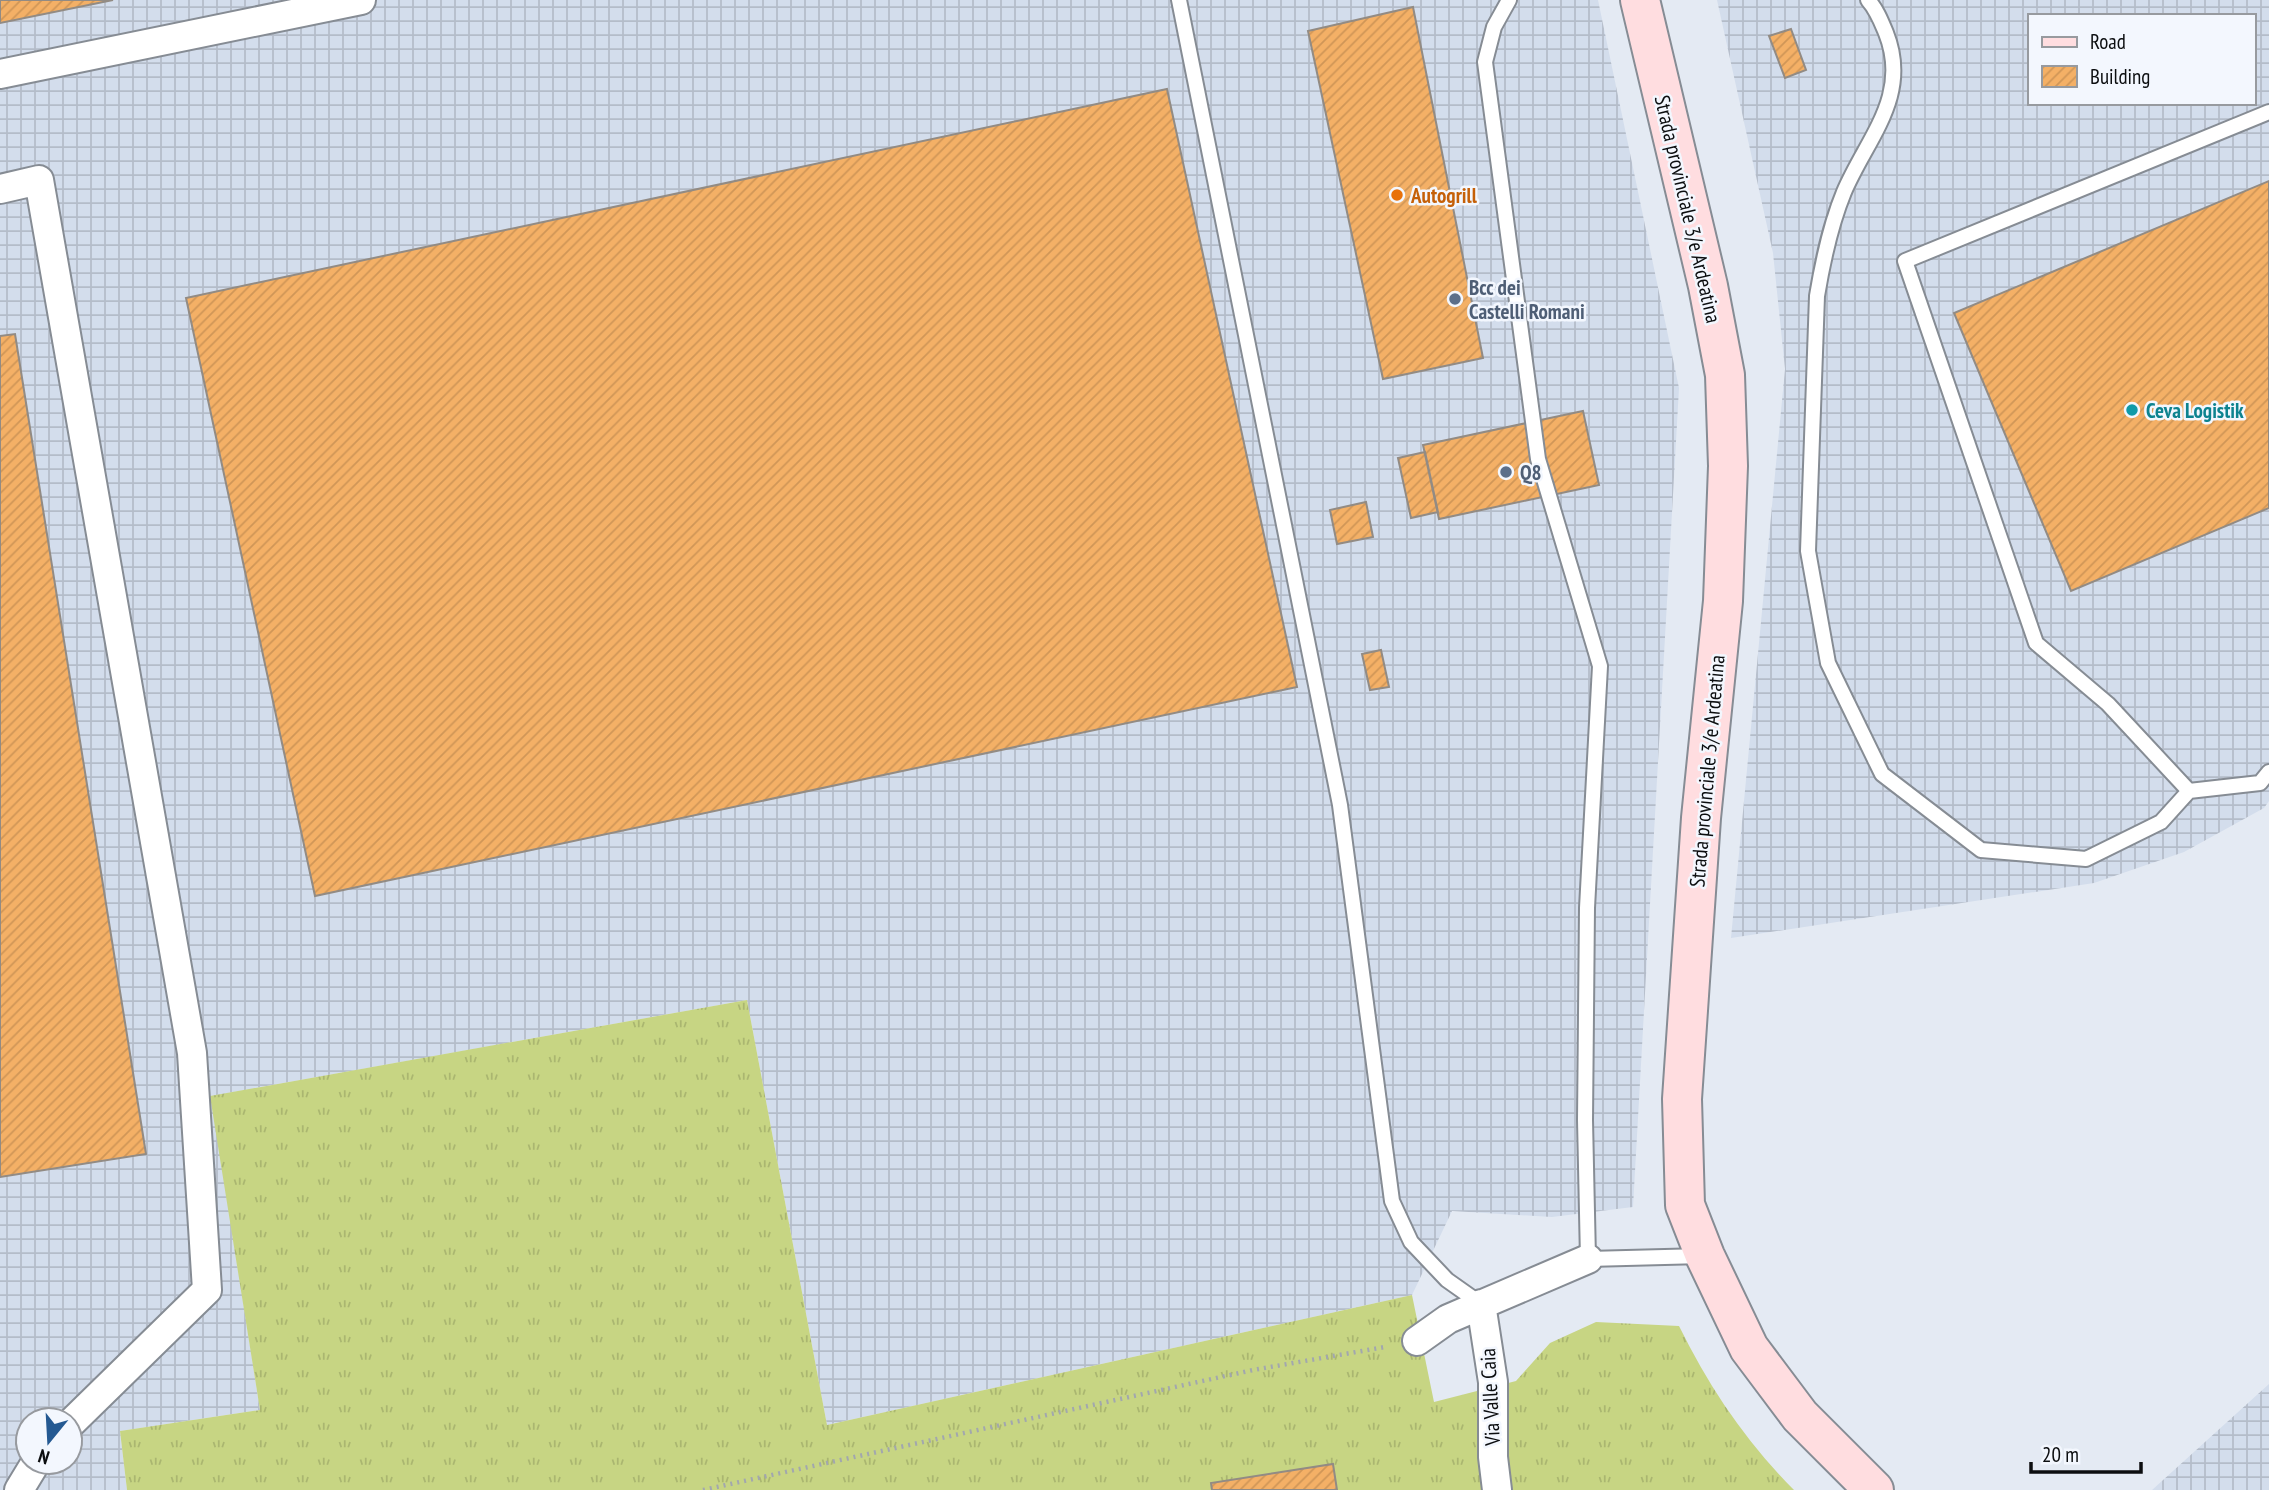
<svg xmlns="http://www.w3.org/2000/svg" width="2269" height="1490" viewBox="0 0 2269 1490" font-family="'PT Sans Narrow',sans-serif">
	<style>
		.industrial { fill: url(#industrial-grid); fill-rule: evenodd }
		.grass { fill: url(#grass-tufts) }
		.building { fill: url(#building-hatch); stroke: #928b84; stroke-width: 2 }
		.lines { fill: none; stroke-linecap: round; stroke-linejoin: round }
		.lane-casing { stroke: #868c94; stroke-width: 18 }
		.street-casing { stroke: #868c94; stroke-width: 32 }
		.secondary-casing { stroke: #868c94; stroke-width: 42 }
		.path { stroke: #a2a7ae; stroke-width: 4.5; stroke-dasharray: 2 5; stroke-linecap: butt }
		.lane { stroke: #fff; stroke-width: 14 }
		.street { stroke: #fff; stroke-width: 28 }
		.secondary { stroke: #ffdde0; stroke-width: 38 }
		.food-dot { fill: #e8710a; stroke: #f3f7fe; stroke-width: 2.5 }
		.service-dot { fill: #5c6f8a; stroke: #f3f7fe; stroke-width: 2.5 }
		.culture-dot { fill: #0f9aa8; stroke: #f3f7fe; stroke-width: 2.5 }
		.labels { text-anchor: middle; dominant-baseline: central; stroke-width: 5; stroke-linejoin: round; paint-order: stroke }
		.food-label { font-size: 21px; font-weight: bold; fill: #c56008; stroke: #f3f7fe; text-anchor: start }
		.street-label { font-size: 21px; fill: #0c0e10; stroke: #f3f7fe }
		.service-label { font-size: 21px; font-weight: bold; fill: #4e5e75; stroke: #f3f7fe; text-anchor: start }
		.culture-label { font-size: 21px; font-weight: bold; fill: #0d838f; stroke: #f3f7fe; text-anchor: start }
	</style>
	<defs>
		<pattern id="industrial-grid" width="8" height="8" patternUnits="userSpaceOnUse" patternTransform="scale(1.75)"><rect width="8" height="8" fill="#d3ddec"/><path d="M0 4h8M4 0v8" fill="none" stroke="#b4bcc9"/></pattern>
		<pattern id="grass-tufts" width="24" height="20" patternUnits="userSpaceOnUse" patternTransform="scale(1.75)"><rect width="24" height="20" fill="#c7d583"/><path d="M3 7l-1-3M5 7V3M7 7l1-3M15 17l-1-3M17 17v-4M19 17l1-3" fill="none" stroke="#aab670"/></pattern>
		<pattern id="building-hatch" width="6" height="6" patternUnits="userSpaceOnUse" patternTransform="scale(1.75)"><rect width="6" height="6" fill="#f4b066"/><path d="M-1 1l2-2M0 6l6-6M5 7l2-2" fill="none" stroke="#d09657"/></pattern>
	</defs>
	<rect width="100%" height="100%" fill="#e4eaf3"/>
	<path class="industrial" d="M0 0H1598L1679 388 1633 1207 1552 1217 1452 1211 1412 1295 827 1425 747 1000 211 1096 260 1410 120 1431 127 1490H0ZM28 1420H70V1462H28Z
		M1717 0H2269V801L2264 808 2184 852 2094 883 1731 938 1785 369 1773 253ZM2029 16H2253V103H2029Z
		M2269 1384V1490H2152Z"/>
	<path class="grass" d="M747 1000 827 1425 1412 1295 1434 1402 1516 1381 1550 1343 1596 1322 1679 1326C1709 1387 1746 1442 1794 1490H127L120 1431 260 1410 210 1096Z"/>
	<path class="building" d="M0 0H113L0 23Z
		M1413 7 1483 358 1383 379 1308 31Z
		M1791 29 1806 70 1785 78 1769 36Z
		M1167 89 1297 687 315 896 186 298Z
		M2269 181V508L2071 591 1954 313Z
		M15 334 146 1154 0 1177V336Z
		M1583 411 1599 485 1439 519 1423 445Z
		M1425 452 1438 512 1411 518 1398 458Z
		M1366 502 1373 537 1337 544 1330 510Z
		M1381 650 1389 687 1370 690 1362 654Z
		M1333 1464 1337 1490H1212L1211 1483Z"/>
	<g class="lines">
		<defs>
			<path id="lane" d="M1179 0 1340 805 1392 1201 1411 1242 1447 1280 1481 1304
				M1509 0 1494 27 1485 62 1538 459 1600 666 1587 908 1585 1120 1588 1259 1703 1256
				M1868 0C1877 10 1881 21 1886 33 1911 96 1867 138 1844 192 1830 226 1823 260 1817 296L1808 551 1828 663 1882 774 1981 850 2086 859 2161 822 2189 791 2260 783 2269 772
				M2189 791 2108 704 2036 643 1905 261 2269 112"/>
			<path id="street" d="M0 74 361 0
				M0 189 39 180 192 1053 207 1290 70 1424
				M1481 1304 1493 1382V1457L1497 1490
				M1417 1341 1448 1319 1588 1259
				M19 1490 36 1462"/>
			<path id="secondary" d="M1640 0 1708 286 1725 375 1728 466 1723 601 1701 818 1682 1099 1685 1205 1705 1256 1749 1348 1800 1416 1874 1490"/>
		</defs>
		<use href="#lane" class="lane-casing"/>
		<use href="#street" class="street-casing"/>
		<use href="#secondary" class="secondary-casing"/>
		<path class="path" d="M703 1490 1253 1370 1385 1347"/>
		<use href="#lane" class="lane"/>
		<use href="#street" class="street"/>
		<use href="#secondary" class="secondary"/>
	</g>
	<circle class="food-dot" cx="1397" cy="195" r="7"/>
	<g class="service-dot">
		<circle cx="1455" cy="299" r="7"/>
		<circle cx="1506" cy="472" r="7"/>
	</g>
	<circle class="culture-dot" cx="2132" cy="410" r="7"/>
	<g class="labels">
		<g class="food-label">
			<text x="1411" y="195">Autogrill</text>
		</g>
		<g class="street-label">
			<text transform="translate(1688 209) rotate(77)">Strada provinciale 3/e Ardeatina</text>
			<text transform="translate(1707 771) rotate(-85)">Strada provinciale 3/e Ardeatina</text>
			<text transform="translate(1490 1397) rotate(-93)">Via Valle Caia</text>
		</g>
		<g class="service-label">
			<text x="1469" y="287">Bcc dei<tspan x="1469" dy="24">Castelli Romani</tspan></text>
			<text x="1520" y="472">Q8</text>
		</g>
		<g class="culture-label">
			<text x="2146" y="410">Ceva Logistik</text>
		</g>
	</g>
	<rect x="2028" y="14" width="228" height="91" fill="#f3f7fe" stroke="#979a9f" stroke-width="2"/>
	<rect x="2042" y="37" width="35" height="10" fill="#ffdde0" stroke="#979a9f" stroke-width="2"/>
	<text x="2090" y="49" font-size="21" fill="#0c0e10">Road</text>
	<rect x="2042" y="66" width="35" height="21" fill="url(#building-hatch)" stroke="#979a9f" stroke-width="2"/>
	<text x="2090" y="84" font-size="21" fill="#0c0e10">Building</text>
	<g transform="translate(49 1441) rotate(198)"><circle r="33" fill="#f3f7fe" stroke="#979a9f" stroke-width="2"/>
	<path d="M0-5L12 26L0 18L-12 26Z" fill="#245992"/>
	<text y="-10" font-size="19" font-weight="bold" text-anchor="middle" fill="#0c0e10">N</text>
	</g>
	<path d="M2031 1462v10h110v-10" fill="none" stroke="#0c0e10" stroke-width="3.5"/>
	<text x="2042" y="1462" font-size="21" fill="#0c0e10" stroke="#f3f7fe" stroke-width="5" paint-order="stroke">20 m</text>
</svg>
